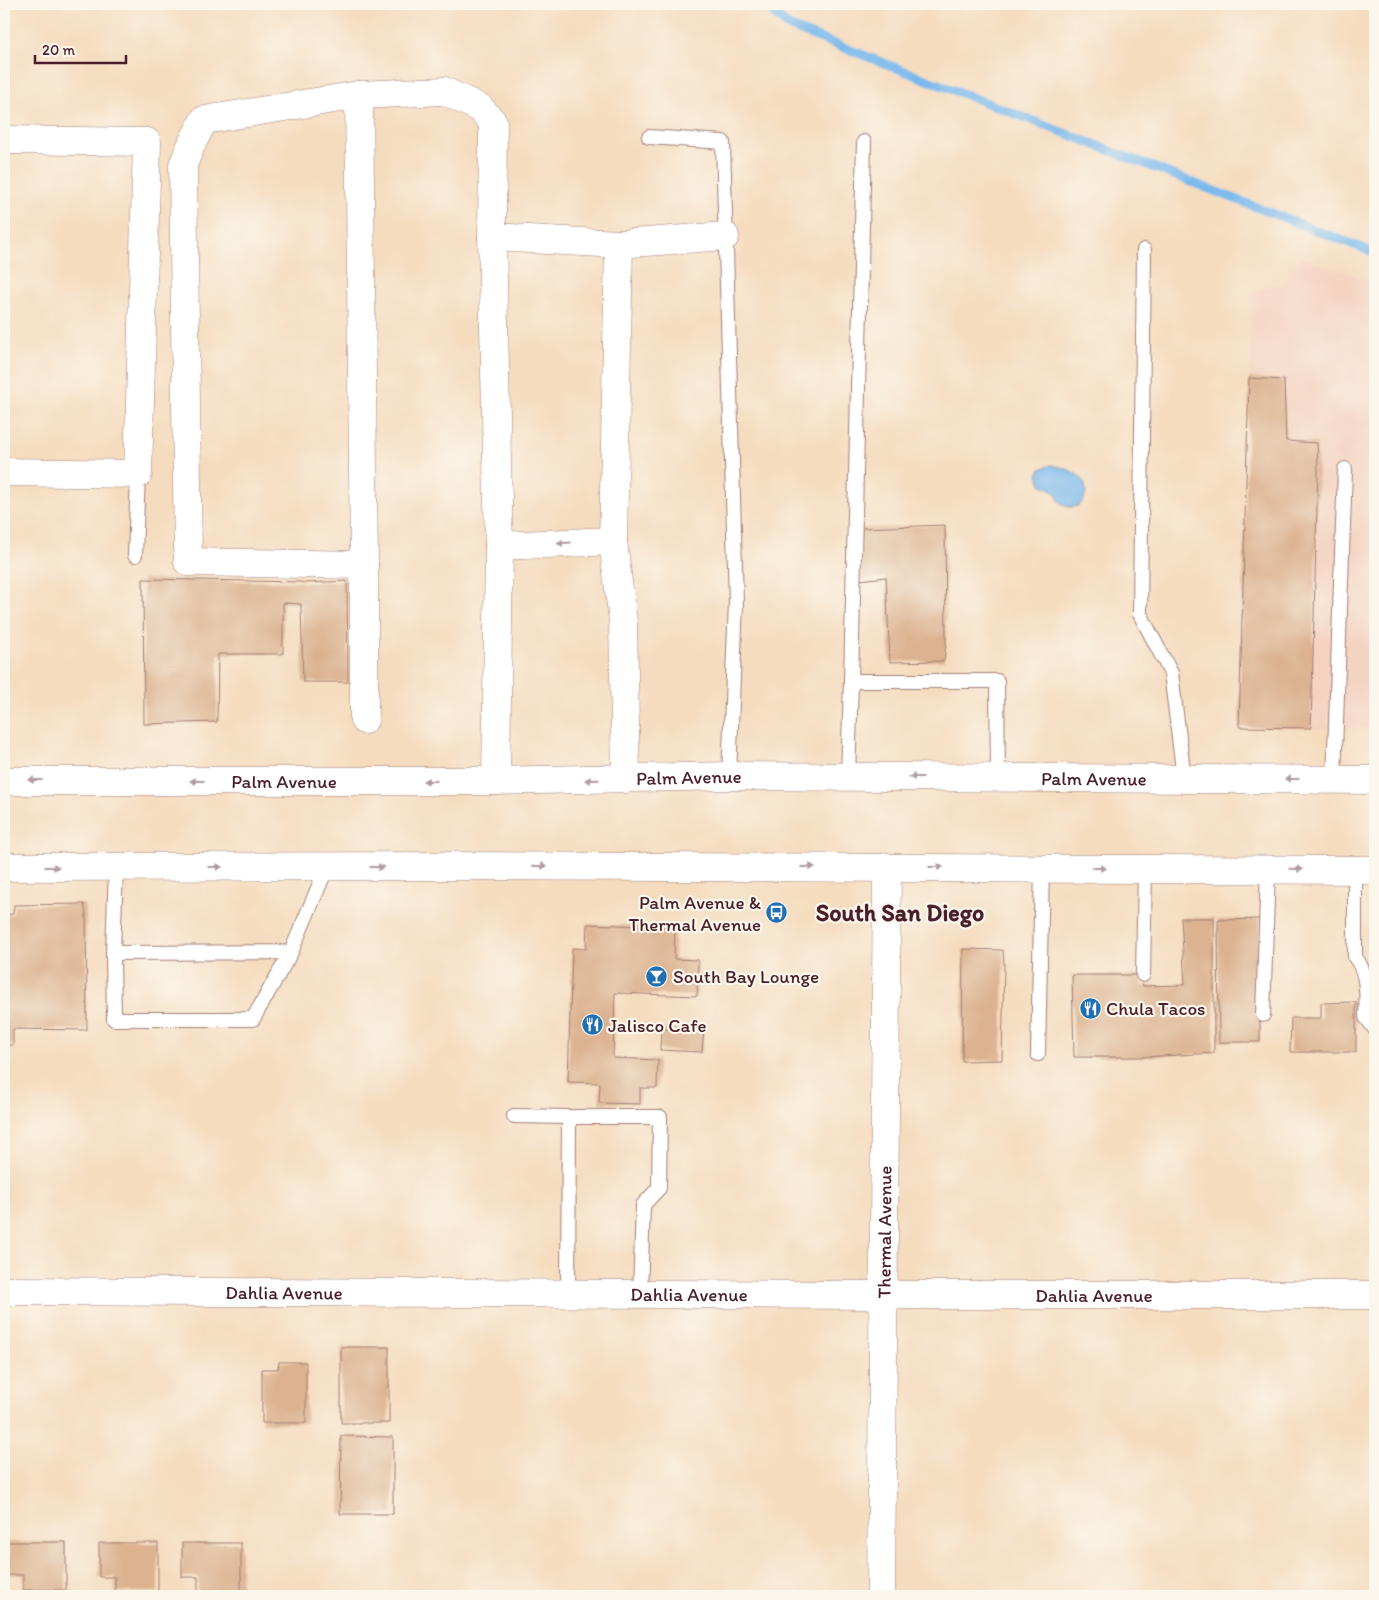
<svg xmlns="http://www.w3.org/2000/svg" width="1379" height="1600" viewBox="0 0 1379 1600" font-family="Itim,sans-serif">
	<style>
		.built { fill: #f4d3c1 }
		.water { fill: #78b8ec; stroke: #616c8c }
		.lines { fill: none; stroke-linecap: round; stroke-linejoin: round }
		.stream { stroke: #78b8ec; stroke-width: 9 }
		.building { fill: #dcb290 }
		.service-casing { stroke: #a07e75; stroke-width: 16 }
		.minor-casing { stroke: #a07e75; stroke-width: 29 }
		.trunk-casing { stroke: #a07e75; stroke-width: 29 }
		.service { stroke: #fff; stroke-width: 14 }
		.minor { stroke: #fff; stroke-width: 28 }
		.trunk { stroke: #fff; stroke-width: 28 }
		.oneway { fill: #ae9aa0 }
		.labels { text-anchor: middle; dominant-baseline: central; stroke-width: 4.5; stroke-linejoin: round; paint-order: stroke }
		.street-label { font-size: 19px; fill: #4a1f2b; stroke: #fbf7ec }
		.poi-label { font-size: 19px; fill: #4a1f2b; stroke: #fbf7ec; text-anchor: start }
		.district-label { font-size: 24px; font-weight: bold; fill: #4a1f2b; stroke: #fbf7ec }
	</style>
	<rect width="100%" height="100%" fill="#fbf7ec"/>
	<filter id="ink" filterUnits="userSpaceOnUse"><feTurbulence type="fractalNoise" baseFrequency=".02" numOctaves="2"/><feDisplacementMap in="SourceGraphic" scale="10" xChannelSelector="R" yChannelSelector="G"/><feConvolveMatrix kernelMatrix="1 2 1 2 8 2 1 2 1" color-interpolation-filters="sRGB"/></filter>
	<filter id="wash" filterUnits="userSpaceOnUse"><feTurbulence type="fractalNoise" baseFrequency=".0096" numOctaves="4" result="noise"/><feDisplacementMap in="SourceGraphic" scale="20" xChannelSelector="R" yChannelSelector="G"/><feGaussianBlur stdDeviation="1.12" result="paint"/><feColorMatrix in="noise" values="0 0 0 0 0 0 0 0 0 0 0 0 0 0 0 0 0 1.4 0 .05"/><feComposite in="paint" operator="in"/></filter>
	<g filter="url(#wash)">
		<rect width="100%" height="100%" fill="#f5dcbf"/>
		<path class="built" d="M1301 257 1375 283V728H1238L1252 292 1284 283Z"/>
		<path class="water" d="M1051 465C1062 467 1074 470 1082 479 1091 492 1083 512 1066 506 1058 503 1059 497 1054 491 1051 488 1045 487 1041 484L1038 474 1041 469Z"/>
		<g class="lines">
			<path class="stream" d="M763 4 788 26 1375 253"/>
		</g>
		<g id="blocks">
			<path class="building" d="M1249 378 1284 380 1286 441 1317 443 1318 468 1311 728 1239 727Z
				M945 525 946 643 944 661 890 662 886 577 860 580 862 528Z
				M143 579 301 582 305 583 347 581 348 682H303L301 604 283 603V654H218L217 722 144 724Z
				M84 904 86 914 87 1030 13 1029V1045H4V915L13 914 14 905Z
				M1181 918H1214V1053L1143 1057H1074L1072 975H1141L1143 986 1185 985Z
				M1260 919V1042H1219L1218 920Z
				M587 924 675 927 674 959 698 960 697 996 615 993 613 1058 658 1060 657 1088H640V1104L599 1103 600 1083 568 1082 572 948 586 949Z
				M963 949 1003 950 1004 964 1002 1060 962 1061Z
				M1356 1002V1052H1290L1291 1018H1321V1003Z
				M704 1028 702 1052 660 1050 661 1029Z
				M341 1347H389V1423H341Z
				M279 1362H306V1423H262V1369H278Z
				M341 1436 393 1437V1514H340Z
				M7 1542H66V1590H23V1575H7Z
				M99 1543H158V1592H115V1577H99Z
				M182 1543H241V1592H198V1577H182Z"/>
		</g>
	</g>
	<g filter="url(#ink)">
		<use href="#blocks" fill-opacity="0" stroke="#a07e75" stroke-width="1"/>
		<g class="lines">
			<defs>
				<path id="service" d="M649 137 723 142 736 602 729 776
					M1144 250 1140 614 1171 673 1184 778
					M135 555 138 474
					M851 681 864 142
					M848 777 851 681H997L998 777
					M1334 779 1345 469
					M116 867 113 953 291 952 327 867
					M1355 870V957C1368 973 1367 997 1366 1017L1375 1029
					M113 953 114 1019H253L291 952
					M1143 975 1145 869
					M1263 1015 1268 869
					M1038 1054 1042 868
					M514 1116 569 1117
					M568 1294 569 1117H660L659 1188 643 1205 640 1294"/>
				<g id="minor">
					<path d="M359 95 364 565V720"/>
					<path d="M4 140 147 142 138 474 4 472"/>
					<path d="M492 237 619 244 725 236"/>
					<path d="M619 244 613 541 623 622 626 779"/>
					<path d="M499 546 613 541"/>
					<path d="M364 565 188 562 183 165 192 143 204 120 359 95 444 91 480 108 493 122 492 237 499 546 496 781"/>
					<path id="s1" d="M4 1291 884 1295H1375"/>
					<path id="s2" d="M881 1596 887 867"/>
				</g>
				<g id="trunk">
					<path id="s3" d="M4 781H496L729 776 1375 780"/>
					<path d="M4 867 447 866 1375 870"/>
				</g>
			</defs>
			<use href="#service" class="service-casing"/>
			<use href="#minor" class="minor-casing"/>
			<use href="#trunk" class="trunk-casing"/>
			<use href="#service" class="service"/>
			<use href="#minor" class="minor"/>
			<use href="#trunk" class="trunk"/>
		</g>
		<defs><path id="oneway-solid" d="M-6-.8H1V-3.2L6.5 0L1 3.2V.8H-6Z" transform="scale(1.25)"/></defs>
		<g class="oneway">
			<use href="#oneway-solid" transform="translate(564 543) rotate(177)"/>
			<use href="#oneway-solid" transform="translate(916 777) rotate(-180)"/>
			<use href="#oneway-solid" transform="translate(1292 779) rotate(-180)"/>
			<use href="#oneway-solid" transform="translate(35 780) rotate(180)"/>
			<use href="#oneway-solid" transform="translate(592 780) rotate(179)"/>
			<use href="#oneway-solid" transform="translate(197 781) rotate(-180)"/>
			<use href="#oneway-solid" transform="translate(430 781) rotate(-180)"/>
			<use href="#oneway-solid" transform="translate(540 866)"/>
			<use href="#oneway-solid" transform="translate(52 867)"/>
			<use href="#oneway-solid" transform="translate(215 867)"/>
			<use href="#oneway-solid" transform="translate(377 867)"/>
			<use href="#oneway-solid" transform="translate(808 867)"/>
			<use href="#oneway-solid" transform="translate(936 867)"/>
			<use href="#oneway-solid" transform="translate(1099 868)"/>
			<use href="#oneway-solid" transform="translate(1296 869) rotate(1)"/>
		</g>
	</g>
	<defs>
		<symbol id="bus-disc" viewBox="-11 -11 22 22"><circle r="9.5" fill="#1f6fb2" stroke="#fbf7ec"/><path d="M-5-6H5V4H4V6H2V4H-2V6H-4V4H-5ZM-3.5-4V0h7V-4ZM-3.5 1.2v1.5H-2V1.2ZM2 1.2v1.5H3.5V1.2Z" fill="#fff"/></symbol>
		<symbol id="bar-disc" viewBox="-11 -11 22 22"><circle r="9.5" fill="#1f6fb2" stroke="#fbf7ec"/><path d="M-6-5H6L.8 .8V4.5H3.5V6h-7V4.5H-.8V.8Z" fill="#fff"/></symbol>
		<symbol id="restaurant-disc" viewBox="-11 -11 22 22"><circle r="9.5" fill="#1f6fb2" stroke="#fbf7ec"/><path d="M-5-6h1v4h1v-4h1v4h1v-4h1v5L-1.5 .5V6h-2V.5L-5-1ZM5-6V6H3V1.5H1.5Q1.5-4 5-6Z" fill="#fff"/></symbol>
	</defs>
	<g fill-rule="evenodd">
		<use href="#bus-disc" x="764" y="900" width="25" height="25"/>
		<use href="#bar-disc" x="644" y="964" width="25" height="25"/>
		<use href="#restaurant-disc" x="1078" y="996" width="25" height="25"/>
		<use href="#restaurant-disc" x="580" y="1012" width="25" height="25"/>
	</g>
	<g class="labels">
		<g class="street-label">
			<text stroke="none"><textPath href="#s3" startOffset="685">Palm Avenue</textPath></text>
			<text stroke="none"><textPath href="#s3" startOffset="1090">Palm Avenue</textPath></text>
			<text stroke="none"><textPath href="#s3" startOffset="280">Palm Avenue</textPath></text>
			<text stroke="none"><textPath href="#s2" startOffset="364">Thermal Avenue</textPath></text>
			<text stroke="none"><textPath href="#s1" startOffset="280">Dahlia Avenue</textPath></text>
			<text stroke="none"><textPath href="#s1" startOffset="685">Dahlia Avenue</textPath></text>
			<text stroke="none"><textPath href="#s1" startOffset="1090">Dahlia Avenue</textPath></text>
		</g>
		<g class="poi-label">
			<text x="761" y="902" text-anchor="end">Palm Avenue &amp;<tspan x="761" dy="22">Thermal Avenue</tspan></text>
			<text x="673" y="976">South Bay Lounge</text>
			<text x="1106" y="1008">Chula Tacos</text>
			<text x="608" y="1025">Jalisco Cafe</text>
		</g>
		<g class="district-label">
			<text x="900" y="912">South San Diego</text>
		</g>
	</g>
	<rect width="1379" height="1600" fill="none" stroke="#fbf7ec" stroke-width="20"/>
	<path d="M35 55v8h91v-8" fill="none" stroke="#4a1f2b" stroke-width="2.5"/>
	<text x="42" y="55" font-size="15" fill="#4a1f2b" stroke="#fbf7ec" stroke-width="4" paint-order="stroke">20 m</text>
</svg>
